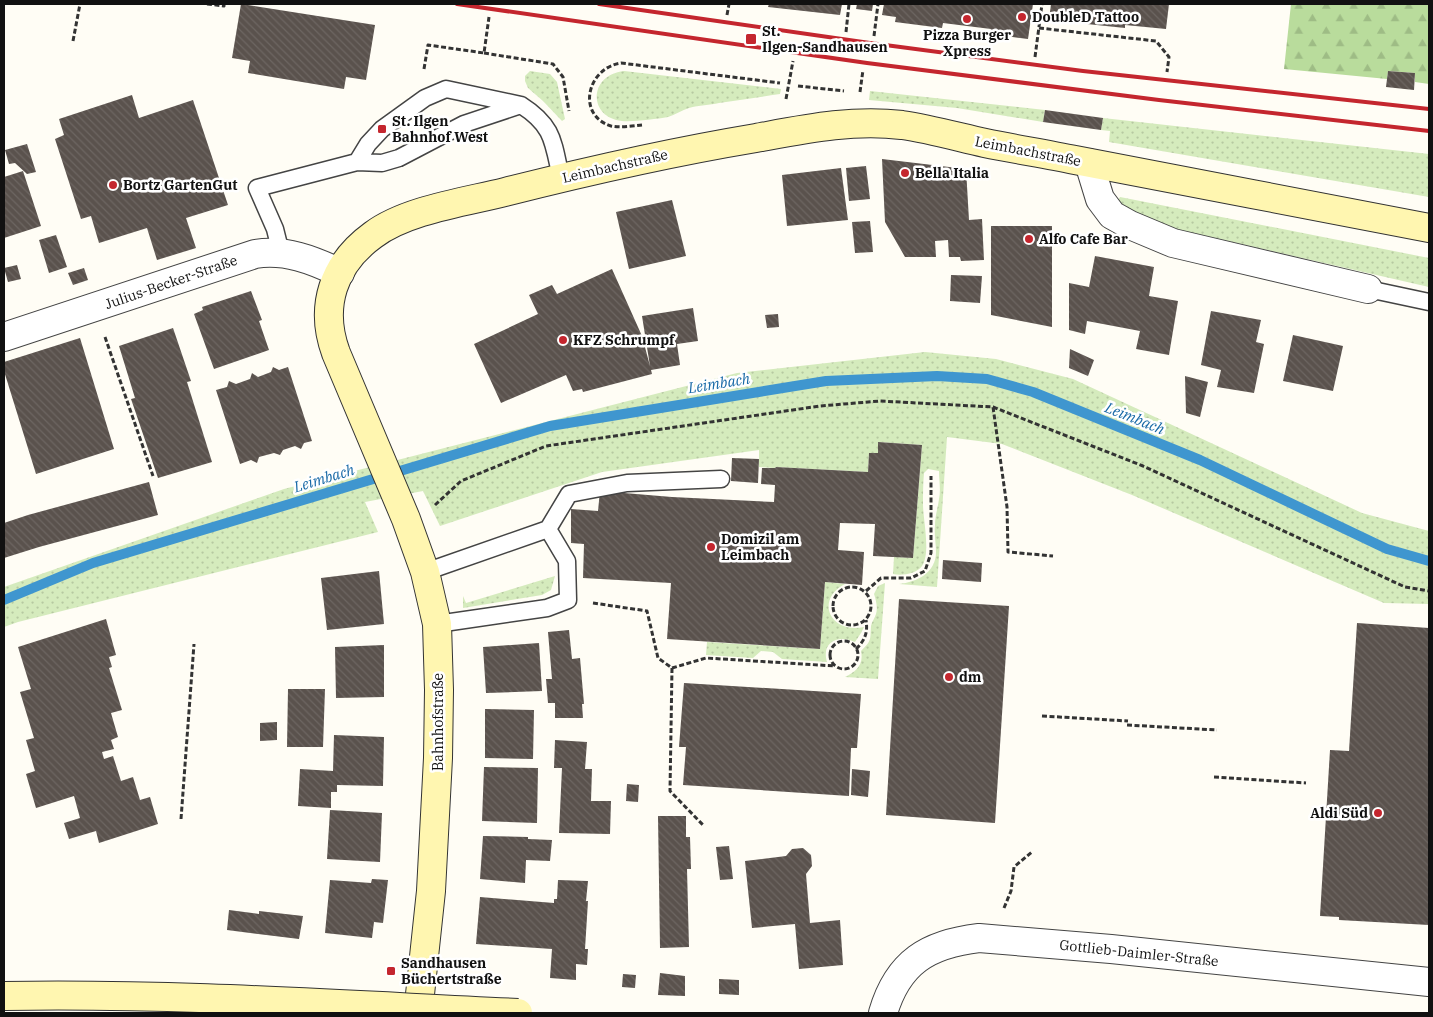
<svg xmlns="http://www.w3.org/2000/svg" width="1433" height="1017" viewBox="0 0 1433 1017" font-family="'IBM Plex Serif',serif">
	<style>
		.grass { fill: url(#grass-dots) }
		.forest { fill: url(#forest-firs) }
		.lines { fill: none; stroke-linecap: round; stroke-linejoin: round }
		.stream { stroke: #3f96cf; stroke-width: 10 }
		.building { fill: url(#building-back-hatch) }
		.lane-casing { stroke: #444; stroke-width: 19 }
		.street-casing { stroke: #444; stroke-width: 30 }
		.secondary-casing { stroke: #333; stroke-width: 30 }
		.path { stroke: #333; stroke-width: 3; stroke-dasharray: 5 2.5; stroke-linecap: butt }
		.lane { stroke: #fff; stroke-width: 16 }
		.street { stroke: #fff; stroke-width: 28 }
		.secondary { stroke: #fff6b0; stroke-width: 28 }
		.rail { stroke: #c4262e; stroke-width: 4 }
		.secondary-bridge-casing { stroke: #333; stroke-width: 30; stroke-linecap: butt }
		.secondary-bridge { stroke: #fff6b0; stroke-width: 28 }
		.poi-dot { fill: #c4262e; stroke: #fff; stroke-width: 2 }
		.labels { text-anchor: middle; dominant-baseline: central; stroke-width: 5; stroke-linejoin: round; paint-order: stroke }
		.poi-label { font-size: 14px; font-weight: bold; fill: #111; stroke: #fff; text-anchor: start }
		.street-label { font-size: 14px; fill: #111; stroke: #fff }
		.water-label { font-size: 15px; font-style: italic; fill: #1768a6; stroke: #fff }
	</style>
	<defs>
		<pattern id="grass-dots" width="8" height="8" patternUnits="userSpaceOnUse" patternTransform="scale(1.25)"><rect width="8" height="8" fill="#d5ebbd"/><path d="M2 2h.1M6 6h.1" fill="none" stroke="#b6c8a1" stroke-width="1.8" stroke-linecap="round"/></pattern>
		<pattern id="forest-firs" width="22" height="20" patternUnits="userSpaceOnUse" patternTransform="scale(1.25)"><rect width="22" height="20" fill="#b9dc9c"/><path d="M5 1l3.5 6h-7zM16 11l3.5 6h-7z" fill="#9ebc85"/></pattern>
		<pattern id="building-back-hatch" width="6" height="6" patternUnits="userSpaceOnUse" patternTransform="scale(1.25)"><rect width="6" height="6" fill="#5a524d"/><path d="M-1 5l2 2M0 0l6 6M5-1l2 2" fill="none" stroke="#6d6662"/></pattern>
	</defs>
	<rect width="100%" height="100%" fill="#fffdf5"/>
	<path class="grass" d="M530 71 550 74 557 82 565 119 562 121 543 101 528 88 525 81V76Z
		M624 71 781 89 780 94C760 97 740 100 719 103 710 105 699 105 689 108 682 110 675 115 668 117 656 119 634 122 622 121 588 118 588 75 624 71Z
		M870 91 1045 110 1043 122 957 108 869 100Z
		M1103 118 1429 154V197L1109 142 1110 131 1101 130Z
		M1120 197 1429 258V287L1171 228 1124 209 1118 200Z
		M925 352 996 359 1073 379 1362 513 1429 531V604L1384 603 1132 495 1002 444 947 437 937 587 899 584C917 582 936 573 936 552 936 543 934 534 935 525 935 516 938 507 939 499 941 490 939 480 939 471L928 469 924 473C923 484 923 494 923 504 923 520 931 553 922 566 916 574 902 576 893 574L894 557 913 558 922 445 879 442 878 453H869L868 472 776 467 775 468 759 467V450L602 472 440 526 423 491 365 502 378 532 18 622 4 627V587L284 489 737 373Z
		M555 576 551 590 542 595 463 608V596L466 603Z
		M825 582 845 584C815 599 829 634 864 627L861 633 855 642C838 634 821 642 827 662L782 659 773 652 761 651 753 658 706 655 707 642 820 649Z
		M885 583 878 679 845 677C856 672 864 665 861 651 872 640 870 640 871 626 872 621 875 618 876 614 878 608 876 600 874 594L878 586Z"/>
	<path class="forest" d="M1291 4H1429V84L1415 82V73L1388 71 1387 79 1284 69Z"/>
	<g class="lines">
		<path class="stream" d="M4 600 93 563 550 426 826 381 937 376 987 379 1033 392 1200 460 1387 549 1429 561"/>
	</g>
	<path class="building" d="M241 4 375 25 366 80 346 77 344 89 248 73 250 61 232 58Z
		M769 4H842L840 15 768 7Z
		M857 4H873L872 11 856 9Z
		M884 4H1033L1028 39 990 34 991 29 943 23 942 28 895 22 896 17 882 15Z
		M1051 4H1169L1166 29 1125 25V28L1049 20Z
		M1388 71 1415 73 1414 90 1386 87Z
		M132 95 139 118 193 100 228 205 186 218 196 248 157 260 147 228 99 243 91 216 81 219 55 139 64 135 59 119Z
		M1045 110 1103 118 1101 130 1043 122Z
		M27 144 36 172 27 174 15 163 9 164 5 150Z
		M882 159 966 169 969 220 982 219 984 260 961 261 960 257H949L948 240 935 241 936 257H905L885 222Z
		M866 166 870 199 849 201 846 168Z
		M841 168 848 220 787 226 782 175Z
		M23 171 41 226 4 238V177Z
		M672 200 686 256 629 269 616 212Z
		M870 221 873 252 855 253 852 222Z
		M991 226H1052V327L991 315Z
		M56 235 67 267 49 273 39 240Z
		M1095 256 1154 267 1149 296 1178 301 1169 355 1136 349 1140 331 1087 321 1085 334 1069 330V283L1089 287Z
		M17 265 21 279 8 282 4 268Z
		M84 268 88 280 73 285 68 273Z
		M612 269 642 336 650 366 642 316 693 308 698 341 677 344 680 365 651 370 652 374 583 392 582 389 573 391 566 375 501 403 474 344 538 314 529 295 552 285 557 294Z
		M951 275 982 276 980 303 950 301Z
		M251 291 262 320 259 321 269 350 214 369 194 314 203 310 202 307Z
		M1211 311 1261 320 1256 342 1264 344 1254 393 1217 387 1221 370 1201 365Z
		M778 314 779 327 767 328 765 315Z
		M173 328 191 381 187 382 212 462 158 478 131 399 135 398 119 346Z
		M1293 335 1343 346 1333 391 1283 381Z
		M80 338 114 449 36 474 4 371V362Z
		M1070 349 1094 360 1088 376 1069 368Z
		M273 367 279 370 288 367 312 441 304 443 301 449 295 446 283 450 280 455 274 453 259 457 257 463 251 460 240 464 216 390 227 387 229 381 236 384 250 379 252 373 258 377 271 372Z
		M1185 376 1208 382 1200 417 1186 413Z
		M878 442 922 445 913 558 873 556 875 524 840 523 838 550 864 552 862 585 825 582 820 649 667 639 671 583 583 578 584 544 571 543V509L598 511 600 491 672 497 774 502 775 485 761 484 762 468H775L776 467 868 472 869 453H878Z
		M732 458 759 459 758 483 731 481Z
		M149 482 158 515 39 547 4 558V523L28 515Z
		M943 560 982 563 981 582 942 579Z
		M379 571 384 624 327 630 321 578Z
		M899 599 1009 606 995 823 886 815Z
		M106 619 116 655 109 657 112 667 109 668 122 710 111 713 118 737 111 740 114 749 102 752 104 759 113 756 121 781 133 777 140 800 150 797 158 824 99 843 96 831 69 839 64 823 80 818 74 796 36 808 26 774 35 771 26 740 34 738 20 692 31 689 18 647Z
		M1357 623 1429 628V925L1339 920V917L1320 916 1330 750 1349 751Z
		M569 630 572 659 580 658 584 704H582L583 718H555V703H548L546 679H552L548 632Z
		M539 643 542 691 486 693 483 647Z
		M384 645V697L336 698 335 647Z
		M684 683 861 694 857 748H851L849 796 683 785 686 747H679Z
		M288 689H325L323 747H287Z
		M485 709 534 710 533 759 485 758Z
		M277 722V740L260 741V723Z
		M334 735 384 737 383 786 337 785V792H331V808L298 806 300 769 333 771Z
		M555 740 587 742 585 769H592L591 801H611L610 834 559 833 562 768H554Z
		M484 767 538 768 537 823 482 821Z
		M852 769 870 771 868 797 851 795Z
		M627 784 639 785 638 802 626 801Z
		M330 810 382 813 380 862 327 859Z
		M658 816H686V837H690L691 869H687L689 947 660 948Z
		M483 836 528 837V839L552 840 550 861 526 860 525 883 480 879Z
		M729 846 733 879 720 880 716 847Z
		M803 848 811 855 812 866 806 874 810 923 840 920 843 965 799 969 795 924 752 928 745 861 786 856 792 849Z
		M372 879 388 880 383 923 374 922 372 938 325 933 330 880 371 883Z
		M558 880 588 881 586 901H588L585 949H588L587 965 576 964V980L550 978 552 949 476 944 480 897 554 903V899H557Z
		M229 910 259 914V911L303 916 299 939 227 930Z
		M660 973 685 976V996L658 995Z
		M623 974 636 975 635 988 622 987Z
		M719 979 739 980V995L719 994Z"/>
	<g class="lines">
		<defs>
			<path id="lane" d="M357 162 368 144 382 129 425 98 446 89 521 105C554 126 553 142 561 178
				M281 253 275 229 257 188 357 162 382 163 399 158 464 124 521 105
				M1368 289 1429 302
				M548 529 569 494 627 483 721 479
				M425 572 548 529 567 561 568 600 547 608 437 624"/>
			<path id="street" d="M1089 163 1100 199 1112 215 1130 225 1173 243 1368 289
				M4 337 255 254C285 249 313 260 340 273
				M883 1013C898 962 928 944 979 938L1111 949 1429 982"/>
			<path id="secondary" d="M418 1013 431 891 438 758 439 690 437 624 425 572 406 519 336 353C319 307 333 264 373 235 406 210 465 202 505 192 588 171 672 152 756 138 805 129 852 119 902 125 930 129 958 137 985 143 1015 149 1045 154 1075 160 1193 183 1311 205 1429 228"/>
		</defs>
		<use href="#lane" class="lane-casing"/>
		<use href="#street" class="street-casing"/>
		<use href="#secondary" class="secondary-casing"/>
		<path class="path" d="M207 4 224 6V4
			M727 15 729 4
			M1039 28 1156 41 1169 57 1167 72
			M846 32 849 4
			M874 36 878 4
			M73 41 80 4
			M484 53 553 64 563 77 569 111
			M1035 57 1042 4
			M424 69 428 45 484 53 489 17
			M798 86 844 91
			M860 92 863 70
			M786 99 793 61
			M642 125C632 126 621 128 611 126 576 115 587 68 621 63L780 83
			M105 337 153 476
			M993 407 1007 507 1008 552 1053 556
			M435 505 461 481 546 446 820 406 880 401 993 407 1143 466 1405 587 1429 591
			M833 606a19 19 0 1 1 38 0a19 19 0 1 1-38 0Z
			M866 591 881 578H911L925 571 931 553V476
			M593 603 647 611 658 658 672 668 670 791 703 825
			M830 655a14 14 0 1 1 28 0a14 14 0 1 1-28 0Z
			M856 649C865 640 868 633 866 620
			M672 668 706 658 835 666
			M1042 716 1128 721
			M1127 725 1217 730
			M1214 777 1306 783
			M181 819 194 644
			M1004 908 1011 891 1014 867 1033 851"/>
		<use href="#lane" class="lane"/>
		<use href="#street" class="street"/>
		<use href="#secondary" class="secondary"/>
		<path class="rail" d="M457 4 867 63 1159 100 1429 131
			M599 4 870 43 1083 71 1429 109"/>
		<defs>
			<path id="secondary-bridge" d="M4 996C175 993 347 1005 518 1013"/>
		</defs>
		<use href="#secondary-bridge" class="secondary-bridge-casing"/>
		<use href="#secondary-bridge" class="secondary-bridge"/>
	</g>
	<g class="poi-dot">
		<circle cx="1022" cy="17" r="5"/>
		<circle cx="967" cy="19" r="5"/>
		<rect x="745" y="33" width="12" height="12" rx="2.5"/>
		<rect x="377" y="124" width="10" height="10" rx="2.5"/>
		<circle cx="905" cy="173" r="5"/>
		<circle cx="113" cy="185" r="5"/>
		<circle cx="1029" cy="239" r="5"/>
		<circle cx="563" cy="340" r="5"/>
		<circle cx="711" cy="547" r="5"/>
		<circle cx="949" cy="677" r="5"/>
		<circle cx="1378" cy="813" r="5"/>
		<rect x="386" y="966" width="10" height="10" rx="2.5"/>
	</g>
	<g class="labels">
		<g class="poi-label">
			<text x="1032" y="17">DoubleD Tattoo</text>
			<text x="762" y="31">St.<tspan x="762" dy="16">Ilgen-Sandhausen</tspan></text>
			<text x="967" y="35" text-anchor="middle">Pizza Burger<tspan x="967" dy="16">Xpress</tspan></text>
			<text x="392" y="121">St. Ilgen<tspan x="392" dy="16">Bahnhof West</tspan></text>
			<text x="915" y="173">Bella Italia</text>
			<text x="123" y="185">Bortz GartenGut</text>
			<text x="1039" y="239">Alfo Cafe Bar</text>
			<text x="573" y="340">KFZ Schrumpf</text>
			<text x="721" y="539">Domizil am<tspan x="721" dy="16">Leimbach</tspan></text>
			<text x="959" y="677">dm</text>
			<text x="1368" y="813" text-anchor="end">Aldi Süd</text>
			<text x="401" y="963">Sandhausen<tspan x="401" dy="16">Büchertstraße</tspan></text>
		</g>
		<g class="street-label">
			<text transform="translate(1028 151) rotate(11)">Leimbachstraße</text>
			<text transform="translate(615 166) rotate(-13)">Leimbachstraße</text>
			<text transform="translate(171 282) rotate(-19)">Julius-Becker-Straße</text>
			<text transform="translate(438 722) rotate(-90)">Bahnhofstraße</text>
			<text transform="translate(1139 953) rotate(6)">Gottlieb-Daimler-Straße</text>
		</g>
		<g class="water-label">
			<text transform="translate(719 383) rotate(-9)">Leimbach</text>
			<text transform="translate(1135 418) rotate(22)">Leimbach</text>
			<text transform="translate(324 478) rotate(-17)">Leimbach</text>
		</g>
	</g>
	<rect width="1433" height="1017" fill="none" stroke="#111111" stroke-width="10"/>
</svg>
